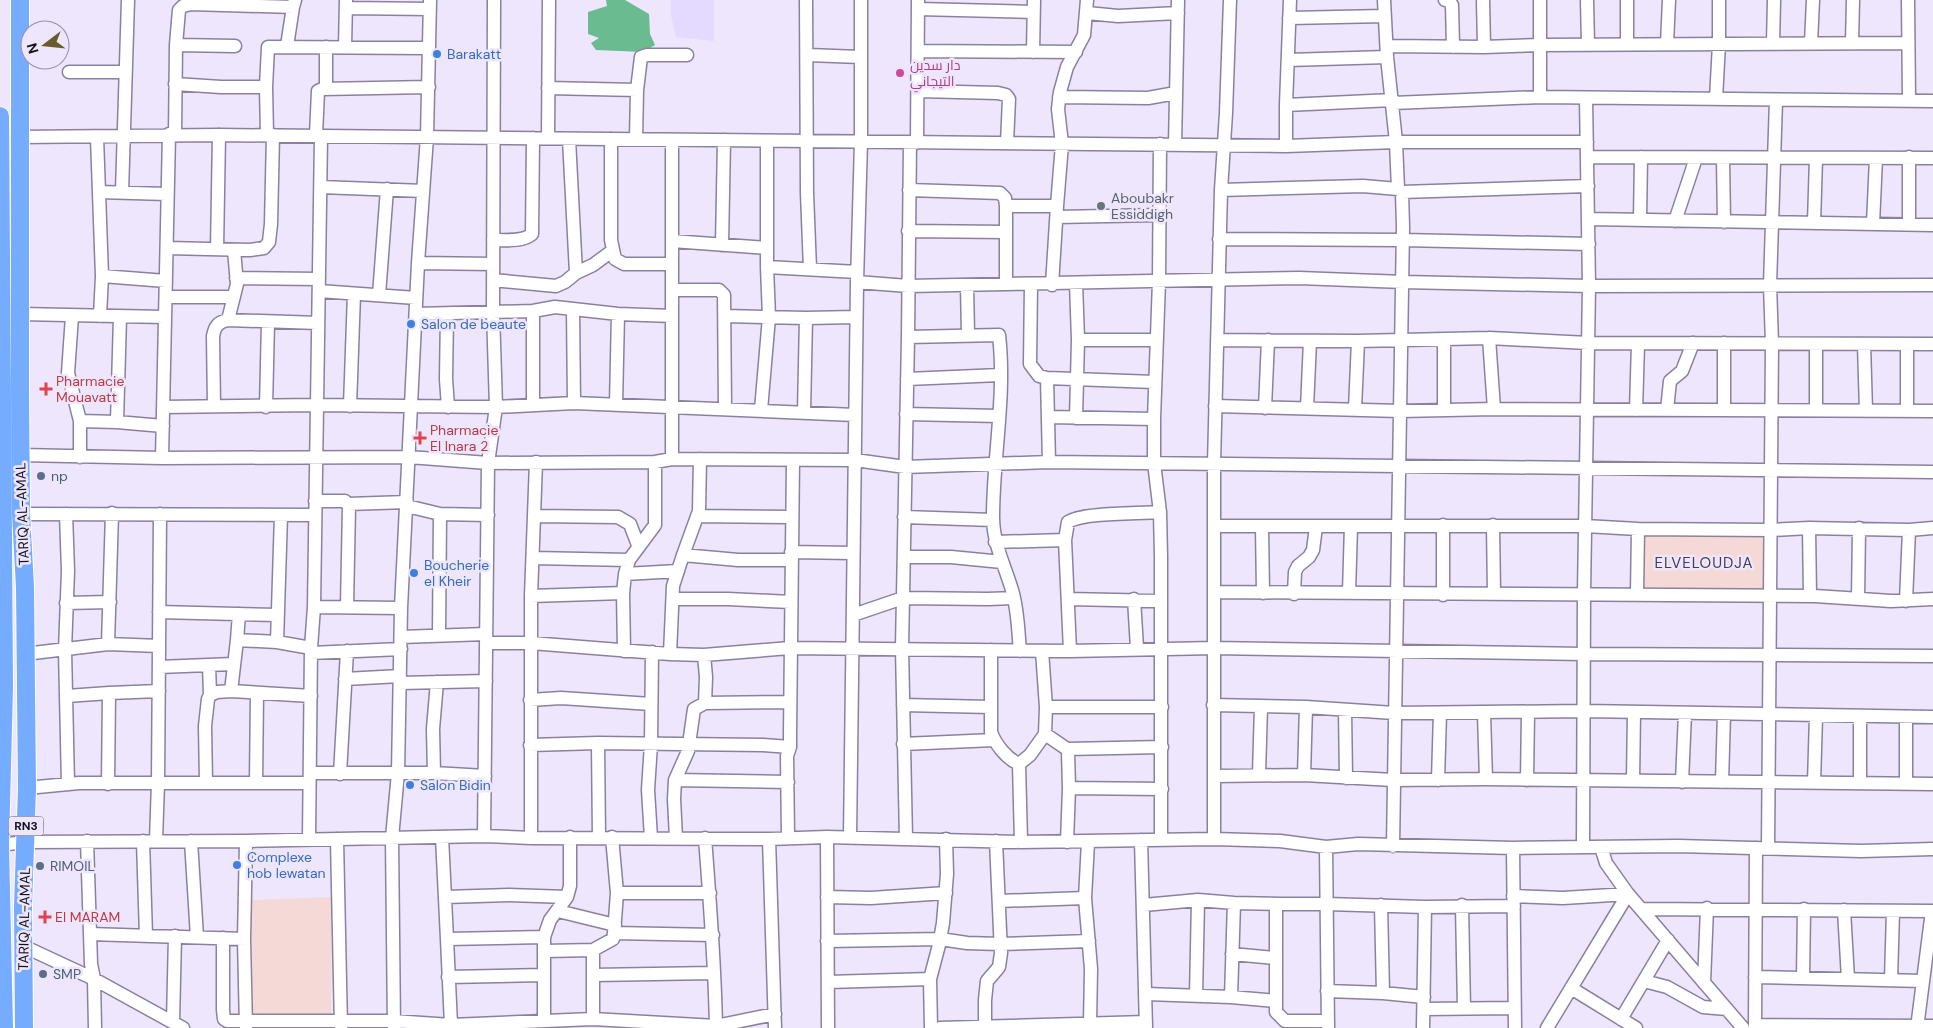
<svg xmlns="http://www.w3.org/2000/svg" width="1933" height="1028" viewBox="0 0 1933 1028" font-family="'DM Sans',Cairo,sans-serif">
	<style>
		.built { fill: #e4d9fe }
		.education { fill: #f4d9d7 }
		.forest { fill: #6abb90 }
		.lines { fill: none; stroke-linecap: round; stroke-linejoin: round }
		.minor-casing { stroke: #8a829d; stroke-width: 15 }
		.highway-casing { stroke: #fff; stroke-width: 20 }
		.minor { stroke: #fff; stroke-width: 12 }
		.highway { stroke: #75acfd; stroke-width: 18 }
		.shop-dot { fill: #3f7fe0; stroke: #ede6fd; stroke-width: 2 }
		.hotel-dot { fill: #d1479c; stroke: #ede6fd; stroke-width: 2 }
		.worship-dot { fill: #6b7280; stroke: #ede6fd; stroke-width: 2 }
		.health-dot { fill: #e0444e; stroke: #ede6fd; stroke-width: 2 }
		.service-dot { fill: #5c6f8a; stroke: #ede6fd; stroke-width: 2 }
		.labels { text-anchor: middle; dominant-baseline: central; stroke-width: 5; stroke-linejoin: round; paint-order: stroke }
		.shield { fill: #ede6fd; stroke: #565260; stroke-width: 1 }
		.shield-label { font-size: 12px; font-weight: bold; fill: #15121c }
		.shop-label { font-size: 14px; fill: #366cbe; stroke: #ede6fd; text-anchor: start }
		.hotel-label { font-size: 14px; fill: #b23c85; stroke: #ede6fd; text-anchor: start }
		.worship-label { font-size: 14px; fill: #5b616d; stroke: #ede6fd; text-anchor: start }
		.health-label { font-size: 14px; fill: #be3a42; stroke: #ede6fd; text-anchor: start }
		.service-label { font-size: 14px; fill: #4e5e75; stroke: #ede6fd; text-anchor: start }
		.street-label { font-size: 14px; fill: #15121c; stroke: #ede6fd }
		.neighbourhood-label { font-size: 15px; letter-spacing: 1px; fill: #453d55; stroke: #ede6fd }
	</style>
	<rect width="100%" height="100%" fill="#ede6fd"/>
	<path class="built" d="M671 0H714V41L676 37 671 15Z"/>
	<path class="education" d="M1642 535H1763V591H1642Z
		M331 897V1014H253L251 900Z"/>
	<path class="forest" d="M606 0H625L649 14 650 34 655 45 643 52 596 50 591 43 599 38 588 34V12L607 6Z"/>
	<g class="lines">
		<defs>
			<path id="minor" d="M806 0 807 193 810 269
				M1384 0 1387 57 1396 142 1398 189 1402 192 1403 227 1393 846
				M1445 0 1449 1 1452 5 1453 47
				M1483 0 1484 47
				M1587 0 1588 44
				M1908 0 1909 100
				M346 8 430 9
				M918 9 1033 12
				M1087 13 1118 16 1178 13
				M1289 18 1385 16
				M1811 43 1813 0
				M1852 43 1853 0
				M1627 44V0
				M1667 44 1669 0
				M1773 44 1774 0
				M176 45 235 46
				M287 46 293 7
				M1387 46 1484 47 1541 45 1908 43
				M345 47 346 0
				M918 51 1076 52
				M1033 52 1034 0
				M808 55 860 57
				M1288 60 1387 57
				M69 72H125
				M175 84 221 87H266L267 135
				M266 87 268 47 429 48
				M326 88V47
				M548 88 637 90
				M919 91 998 93 1006 95 1009 99 1007 143
				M1059 97 1148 98 1176 93
				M1540 97V0
				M1716 99 1719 44V0
				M1393 103 1540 97 1933 101
				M1286 105 1393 100
				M175 135 176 45 179 10 183 6 191 4 293 7 295 0
				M316 135 318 91 322 89 429 87
				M20 137 219 135 1286 146 1396 142H1587
				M97 137 102 276 100 316
				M548 138 549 0
				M569 139 576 273
				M611 139V240L615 259 624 264H672
				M636 139 637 90 641 57 647 55H687
				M672 140V459
				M917 143 918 0
				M1160 144 1159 281 1154 419V463L1160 512 1161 557V838
				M1175 145 1178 0
				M1286 146V105L1290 0
				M1588 157 1933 158
				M1909 157V225
				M1723 158 1724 222
				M321 187 423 191
				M909 190 1000 193 1005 198 1006 206V284
				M1221 190 1363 186 1398 189
				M99 192 167 194
				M122 192 128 0
				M1402 192 1588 186
				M1006 206H1057L1052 285
				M1057 206 1062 144 1058 109 1060 92 1067 67 1084 35 1087 0
				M1057 217 1158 215
				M1589 219 1933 225
				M1640 220 1641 157
				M1675 221 1696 158
				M1814 223 1816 158
				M1873 224 1876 158
				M908 231 1006 232
				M1219 239 1403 240 1589 244
				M493 240C505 240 523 242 532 234L533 138
				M672 241 767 248
				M722 245 724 140
				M167 248 250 250 264 248 269 242 271 224 273 135
				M217 249 219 135
				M418 263 493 264
				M767 267 857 272
				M102 276 166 281
				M236 278 319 279
				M493 280 556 286 565 282 576 273 593 265 612 251
				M857 282 908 286 1299 278 1403 282 1589 286 1933 285
				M1076 283 1078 340 1076 418
				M1031 284 1030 364 1039 376 1047 378 1049 462
				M967 285 968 335
				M672 290H719L724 295 725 409
				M319 291 416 298
				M379 295 387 189
				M166 297H234
				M573 309 574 403
				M20 314 165 317
				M416 314 533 311 555 307 618 314 672 316
				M447 314 446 379 448 407
				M72 316 68 373 80 421V457
				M725 316 806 318 856 317
				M228 320 237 284 234 250
				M908 337 999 335C1006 396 993 457 993 517 993 544 1005 566 1012 590 1018 610 1018 630 1020 651
				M1489 338 1494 409
				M1078 340H1156
				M1217 340 1358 341 1489 338 1588 343 1933 344
				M1864 344 1866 411
				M1907 344V411
				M1047 378 1154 382
				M907 379 1000 375
				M533 404V311
				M616 404 618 314
				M214 406 213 336C215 326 218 322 228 320L318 323
				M350 406 354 294
				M1215 406 1400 411 1494 409 1933 411
				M164 407 316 405 496 407 574 403 855 415
				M266 407 268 322
				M1265 408 1268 340
				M1307 408 1310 341
				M1355 409 1358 341
				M761 410 769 317 767 267V141
				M1444 410V340
				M1636 410 1638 344
				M1667 410 1670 381 1682 371 1693 343
				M1724 410V343
				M1816 410V344
				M804 412 806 318
				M906 414 999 416
				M1049 417 1154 419
				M80 421 117 422 163 426
				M117 422 120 317
				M21 455 162 458 409 457 488 463 655 462 672 459 855 460 905 467 1049 462 1933 472
				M162 458 169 134
				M315 501H345L349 506 347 607
				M348 504 407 502
				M407 506 440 514 488 515
				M21 514 315 515
				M66 514 68 571 65 650 68 784
				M534 516 618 517 630 524 638 545
				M697 516 792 517
				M904 517 993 520
				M1493 525 1494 594
				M1214 526H1585L1638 529 1771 530 1809 528 1909 530 1933 528
				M1262 527 1263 593
				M1809 528 1810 596
				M995 542 1065 540
				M791 552 853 553
				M683 555 738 560H791
				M904 557H951L1002 562
				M533 558 629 560
				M625 574 678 571
				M1214 592 1815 596 1891 601 1933 599
				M1349 593 1351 526
				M1294 594 1295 572 1298 566 1309 557 1313 550 1316 527
				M1637 594 1638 529
				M1443 595V525
				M531 596 623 593
				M673 599H728L791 602
				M1068 599 1161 601
				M1134 599 1137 648
				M1858 599 1859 528
				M1906 601 1909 530
				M66 603 110 602
				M314 607 401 608
				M159 612 278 615
				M853 615 903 598 988 599 1014 598
				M439 634 440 514
				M401 637 486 634
				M237 640 239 614
				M277 642 281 515
				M486 643H531L670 654 704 655 790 648 1070 651 1214 648 1584 654 1933 656
				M108 644 112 513
				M991 650V732C995 744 1007 759 1019 764L1021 842
				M624 651 623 593 625 574 629 560 655 525V462
				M1042 651 1046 707 1045 734 1067 749 1068 752 1069 788 1067 842
				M1070 651 1065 540 1068 522C1084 512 1139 514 1160 512
				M311 653 401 649
				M25 654 108 644 159 646
				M670 654 673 586 683 555 699 511 700 459
				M209 665 210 695
				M159 667 233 664
				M345 679 400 676
				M400 683 486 681
				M231 691 237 640 277 642 311 648
				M67 696 109 693
				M530 700 561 698 651 704
				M705 703 790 702
				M903 705 991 707
				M1213 705 1306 707 1394 713 1584 711 1933 717
				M1046 707H1162
				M1345 710 1346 778
				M1484 714 1486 779
				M1860 716V783
				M598 743 599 838
				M903 744 994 740
				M530 745 598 743 763 745 790 747
				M1067 749 1162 747
				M1019 764 1030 755 1045 734
				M310 773H434L485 776
				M434 773 433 729 437 682
				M340 774 347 651
				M1259 774 1261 707
				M1304 775 1306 707
				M1214 776 1304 775 1393 780 1486 779 1933 784
				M675 780 788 782
				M1438 780 1440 713
				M1527 780 1528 713
				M1633 781 1634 712
				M206 782 205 726 208 699 210 695 217 692 231 691 311 696
				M1682 782 1685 713
				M1722 782 1724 714
				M256 783 257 693
				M1814 783 1816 716
				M108 784 109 693 159 691
				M1906 784V717
				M27 788 79 783H309
				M1069 788 1162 789
				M484 836 488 463 496 407 493 312 494 0
				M442 837 447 939
				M612 837 617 893 614 933
				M788 837 787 756 790 747V735L793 460
				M827 837 828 1028
				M531 838V596L536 462
				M651 838 648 790 651 744 652 652
				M676 838 674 799 675 780 688 751 694 709 705 703 706 677 704 655
				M705 838C710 902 715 965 716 1028
				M850 838 857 282 861 142V0
				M309 839 311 648 314 607 321 136
				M337 839 341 1028
				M769 839 775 1028
				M906 839 902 648 908 337 910 142
				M1214 839V464L1221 190 1226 113 1230 0
				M156 840 158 783 160 514
				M1141 840 1146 1028
				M87 841 91 964 94 979 95 1028
				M143 841 146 936
				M191 841 197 937
				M246 841 244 939 246 1028
				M1088 842 1085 898 1091 969 1090 1024
				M0 845 25 842 246 841 484 836 531 838 769 839 827 837 1021 842 1214 839 1280 841 1326 847 1358 844 1513 848 1678 846 1861 851 1933 849
				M1326 847 1328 1028
				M1583 847 1584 593 1589 286 1586 98
				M1601 847 1606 863 1628 894 1743 1028
				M1513 848 1515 1028
				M1768 848 1772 343 1770 285 1776 100
				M617 893H710
				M1513 896 1563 898 1628 894 1547 1028
				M445 897 509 895 567 897
				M827 897 871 898 946 893
				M999 901 1085 898
				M1276 904V1012L1285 1021H1328
				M1144 905 1198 900 1234 903 1281 904H1327L1425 907 1514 906
				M1381 905 1383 993
				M1462 905 1464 1009
				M1641 909 1933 911
				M1844 910 1848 979
				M558 911 615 925
				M90 934 244 939
				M544 937 447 939 451 1025 593 1019 716 1026 775 1014
				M223 938V1010L224 1019 227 1021H393L451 1025V1028
				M827 941 940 939 967 943 1000 944 1089 941
				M23 946 94 979 183 1028
				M545 951 593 950
				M1232 954 1275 958
				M593 975 713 973
				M448 977 544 975
				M1755 977 1923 981
				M1803 978 1804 909
				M1891 980 1893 911
				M1644 981 1667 987 1703 1007 1727 1009
				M828 982 930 979
				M1704 983 1707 908
				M1571 988 1636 1028
				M1327 991 1383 993 1424 997
				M1146 994 1231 997 1276 1001
				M1196 996 1198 900
				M1231 997 1234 903
				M1424 1009 1514 1008
				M593 1019V950L613 939 614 933 713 935
				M1621 1019 1668 940
				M544 1021V937L550 920 567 897 570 886V837
				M173 1022 175 936
				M1755 1025 1933 1026
				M985 1027V1000L987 981 999 967 1001 953 996 841
				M394 1028 392 838 398 773 401 608 418 263 427 137 430 0
				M931 1028 930 979 939 945 943 923 947 874 946 839
				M940 1028 1146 1022
				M1423 1028 1425 907
				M1755 1028 1756 848
				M1917 1028 1932 911"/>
			<path id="highway" d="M20 0V391L21 514 25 587 27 788 23 906 24 1028
				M0 116 4 687 0 845 4 1028"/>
		</defs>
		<use href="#minor" class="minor-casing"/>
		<use href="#highway" class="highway-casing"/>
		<use href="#minor" class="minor"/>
		<use href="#highway" class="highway"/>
	</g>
	<g class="shop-dot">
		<circle cx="437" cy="54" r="5"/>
		<circle cx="411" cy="324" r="5"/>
		<circle cx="414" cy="573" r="5"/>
		<circle cx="410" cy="785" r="5"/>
		<circle cx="237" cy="865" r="5"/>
	</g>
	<circle class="hotel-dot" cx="900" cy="73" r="5"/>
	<circle class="worship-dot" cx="1101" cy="206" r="5"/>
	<g class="health-dot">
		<path d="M43.5 381.5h5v5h5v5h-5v5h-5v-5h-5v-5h5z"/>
		<path d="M417.5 430.5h5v5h5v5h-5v5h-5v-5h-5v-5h5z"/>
		<path d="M42.5 909.5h5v5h5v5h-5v5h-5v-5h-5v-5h5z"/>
	</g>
	<g class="service-dot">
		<circle cx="41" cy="476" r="5"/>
		<circle cx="40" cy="866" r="5"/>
		<circle cx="43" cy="974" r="5"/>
	</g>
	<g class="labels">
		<rect class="shield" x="8.5" y="816.5" width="35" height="19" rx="4"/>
		<g class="shield-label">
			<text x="26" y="826">RN3</text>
		</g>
		<g class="shop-label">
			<text x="447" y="54">Barakatt</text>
			<text x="421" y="324">Salon de beaute</text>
			<text x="424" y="565">Boucherie<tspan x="424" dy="16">el Kheir</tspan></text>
			<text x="420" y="785">Salon Bidin</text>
			<text x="247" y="857">Complexe<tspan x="247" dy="16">hob lewatan</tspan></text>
		</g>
		<g class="hotel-label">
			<text x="910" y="65">دار سدين<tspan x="910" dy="16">التيجاني</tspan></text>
		</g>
		<g class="worship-label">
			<text x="1111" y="198">Aboubakr<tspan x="1111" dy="16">Essiddigh</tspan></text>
		</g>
		<g class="health-label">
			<text x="56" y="381">Pharmacie<tspan x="56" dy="16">Mouavatt</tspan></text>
			<text x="430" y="430">Pharmacie<tspan x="430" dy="16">El Inara 2</tspan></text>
			<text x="55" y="917">El MARAM</text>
		</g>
		<g class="service-label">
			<text x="51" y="476">np</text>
			<text x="50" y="866">RIMOIL</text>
			<text x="53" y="974">SMP</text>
		</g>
		<g class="street-label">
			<text transform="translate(22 514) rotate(-92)">TARIQ AL-AMAL</text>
			<text transform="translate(24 919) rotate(-89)">TARIQ AL-AMAL</text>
		</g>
		<g class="neighbourhood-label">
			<text x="1704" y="563">ELVELOUDJA</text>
		</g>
	</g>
	<g transform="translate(45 45) rotate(254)"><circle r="24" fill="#ede6fd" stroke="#9791a3"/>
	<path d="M0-4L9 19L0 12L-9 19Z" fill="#685d2a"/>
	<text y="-8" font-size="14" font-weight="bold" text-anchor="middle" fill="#15121c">N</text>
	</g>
</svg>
